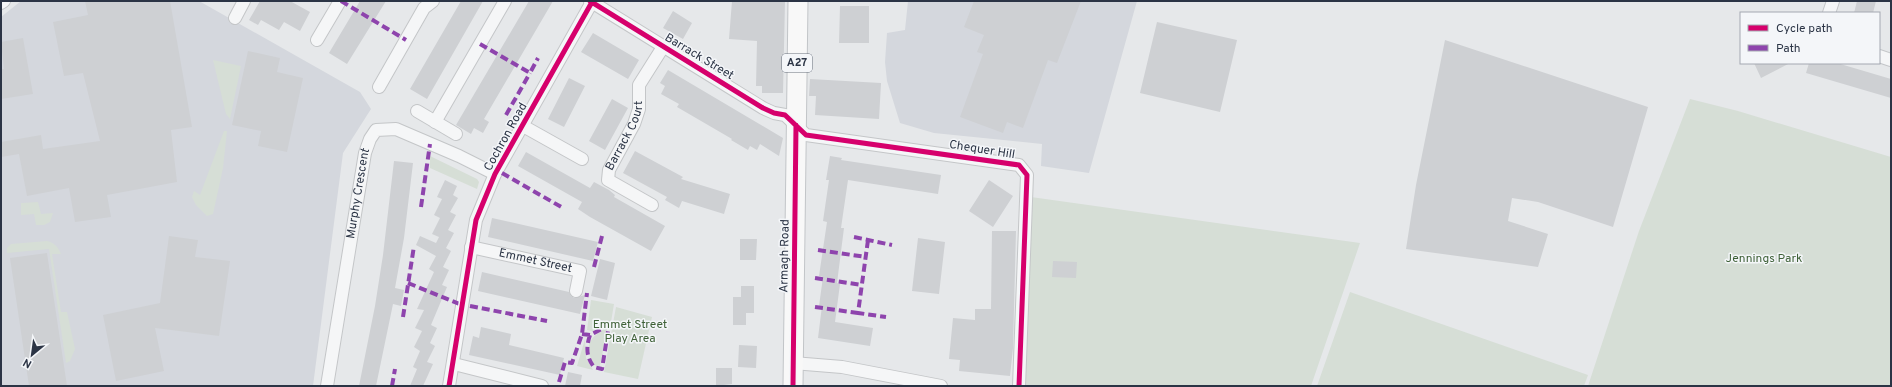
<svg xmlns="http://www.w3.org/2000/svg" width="1892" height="387" viewBox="0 0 1892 387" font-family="Overpass,sans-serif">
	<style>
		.built { fill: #d4d7dd }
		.green { fill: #d6ded6 }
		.building { fill: #ced0d3 }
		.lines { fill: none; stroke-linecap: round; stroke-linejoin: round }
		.street-casing { stroke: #c4c6c8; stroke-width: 14 }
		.primary-casing { stroke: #c2c5c8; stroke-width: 21 }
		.street { stroke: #f5f6f7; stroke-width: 12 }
		.primary { stroke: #f8f8f8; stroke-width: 19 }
		.quiet { stroke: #8e44ad; stroke-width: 4; stroke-dasharray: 8 4; stroke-linecap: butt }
		.cycleway-casing { stroke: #f4f6f9; stroke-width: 8 }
		.cycleway { stroke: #d6006c; stroke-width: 5 }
		.labels { text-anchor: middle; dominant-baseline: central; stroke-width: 3; stroke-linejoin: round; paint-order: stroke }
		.shield { fill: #f4f6f9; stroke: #676e7b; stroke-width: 1 }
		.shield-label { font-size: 11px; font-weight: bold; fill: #2b3445 }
		.street-label { font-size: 12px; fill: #2b3445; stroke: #f4f6f9 }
		.park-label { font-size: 12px; fill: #3f6138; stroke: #f4f6f9 }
	</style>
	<rect width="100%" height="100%" fill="#e6e8ea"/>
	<path class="built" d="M21 1H199L360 92 371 109 343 153 313 386H1V17Z
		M908 1H1137L1089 173 1041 166 1042 144 934 133 900 123 887 81 885 62 887 33 905 30Z"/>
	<path class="green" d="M213 60 241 66 230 119 226 114Z
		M1690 99 1738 111 1891 157V386H1588L1639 231Z
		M224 131H227L223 168 213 214 207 216 196 205 192 197 194 191 200 195Z
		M430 156 477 179 479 182 477 189 430 168Z
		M1031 197 1360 243 1311 386H1025Z
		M38 202 41 214 53 213 50 222 44 225H36L34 214 21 215V203Z
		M47 241C55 243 58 247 61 254H52L61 312H67L75 349 70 361 66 363 49 249 7 253V248L11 244Z
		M1350 292 1588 375 1584 386H1317Z
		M591 300 614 304 611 322 593 331 587 330Z
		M616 307 652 317 638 379 604 372Z
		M604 329H607L600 366 593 365C586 347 587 339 604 329Z
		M585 339 586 358 593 370 577 366Z"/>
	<path class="building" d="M85 1H170L192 127 171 130 177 182 107 195 111 217 75 222 69 188 27 196 19 154 1 157V142L41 135 43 149 100 141 83 73 64 76 53 22 88 15Z
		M260 1H290L310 12 300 31 284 22 279 30 261 20 258 25 249 20Z
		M360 1H386L347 64 329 53Z
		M461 1H483L427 99 410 89Z
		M529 1H553L484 119 489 122 483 133 474 128 471 134 456 125Z
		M732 1H785L783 93H762V86H756L757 41 729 39Z
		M974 1H1081L1057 63 1048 60 1023 128 1007 122 1003 133 960 117 983 54 977 52 984 35 964 27Z
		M1857 1H1876L1873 13H1854Z
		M840 6H869V43H839Z
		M673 11 692 23 683 39 663 28Z
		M1157 22 1237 40 1220 112 1140 93Z
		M593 33 639 60 628 79 581 52Z
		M23 38 33 94 1 99V69H4L1 42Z
		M1445 40 1648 107 1613 227 1538 202 1512 198 1508 221 1548 234 1538 267 1406 249 1416 185Z
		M248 51 280 58 277 72 303 78 287 152 258 146 261 131 232 125Z
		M1754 63H1790L1761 78Z
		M1809 63H1837L1891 79V98L1806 73Z
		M668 70 783 138 779 156 760 144 757 150 750 146 748 150 731 140 732 139 677 107 679 104 661 94 665 86 660 83Z
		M569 78 585 86 564 127 548 119Z
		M810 79 881 83 879 119 815 115 816 96H809Z
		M612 99 628 108 605 150 589 141Z
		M635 151 683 177 681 179 730 194 724 214 682 201 679 208 665 200 667 197 623 173Z
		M526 152 590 188 594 182 609 190 615 195 614 197 665 226 651 251 590 217 578 209 582 202 518 166Z
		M830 156 842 158 841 160 941 175 938 194 848 180 841 228H844L837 283 840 284 835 322 873 328 870 346 818 338 822 306H819L823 277 819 276 827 222 823 221 829 180H826Z
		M394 161 413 163 404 238 395 288 404 290 401 306 393 304 376 386H359L375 306 383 255Z
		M445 180 457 186 453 195 458 198 450 212 456 215 448 230 454 233 446 248 451 251 443 267 449 270 442 285 447 287 431 325 437 328 430 343 435 346 427 362 433 364 423 386H410L417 369 413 367 420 351 414 347 422 331 415 328 424 310 417 309 434 272 429 269 436 256 416 245 420 236 436 243 439 237 432 234 440 218 434 215 442 199 437 197Z
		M989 180 1013 196 993 227 969 211Z
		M492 218 598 242 593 261 488 237Z
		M992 231H1016L1013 348 1010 376 959 371 960 360 949 359 953 318 975 320V309H991Z
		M169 236 198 240 195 257 230 261 219 336 155 328 164 371 116 381 103 315 160 303Z
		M918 238 945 242 939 294 912 291Z
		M740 239H757L756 260H740Z
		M47 253 67 386H29L10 258Z
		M600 259 615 263 607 300 591 296Z
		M1053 261 1077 262 1076 278 1052 277Z
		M482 272 569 292 571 296 574 298 585 295 580 314 478 291Z
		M741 286H754V313H746V325H733V297H741Z
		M481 327 511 334 509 345 564 358 560 375 469 355 473 336 479 338Z
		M739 345 757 346 756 368 738 367Z
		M716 368H732V384L716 386Z
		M568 372 582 375 580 386H565Z"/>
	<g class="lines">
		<defs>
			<g id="street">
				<path d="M590 1 763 108 774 113 785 115 806 135 1019 165 1027 175 1019 386"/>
				<path d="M1 3 4 1"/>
				<path d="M1829 13 1833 1"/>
				<path d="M235 18 244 1"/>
				<path d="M317 40 340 1"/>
				<path d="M1879 56 1891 60"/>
				<path d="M379 87 424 8 433 1"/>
				<path d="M417 111 456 134"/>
				<path d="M435 122 505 1"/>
				<path d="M523 126 582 159"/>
				<path id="s1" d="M652 205 608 180 609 170 634 124 639 109V85L663 47"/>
				<path id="s2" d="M471 247 580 271 576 291"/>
				<path d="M793 363 842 367 941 386"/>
				<path d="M454 364 542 386"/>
				<path id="s3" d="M327 386 365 153 370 139 376 130 396 129 459 156 495 174"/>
				<path d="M449 386 476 220 495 174 592 2"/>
			</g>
			<path id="primary" d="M793 386 798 1"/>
		</defs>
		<use href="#street" class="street-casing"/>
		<use href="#primary" class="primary-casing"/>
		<use href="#street" class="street"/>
		<use href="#primary" class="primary"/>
		<path class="quiet" d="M341 1 406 40
			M480 44 530 73 538 58
			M506 115 530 73
			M502 173 563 208
			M421 207 430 144
			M854 237 892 245
			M868 240 858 313 886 317
			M818 250 866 257
			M594 267 602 236
			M815 278 862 285
			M408 283 462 305
			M470 306 547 321
			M815 307 858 313
			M403 317 414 246
			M582 334 590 335 609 325 602 369 594 367C586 357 586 347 590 335
			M559 382 565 362 572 363 582 334 587 293
			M392 386 395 369"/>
		<defs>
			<path id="cycleway" d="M590 1 763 108 774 113 785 115 806 135 1019 165 1027 175 1019 386
				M449 386 476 220 495 174 592 2
				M793 386 796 125"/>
		</defs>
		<use href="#cycleway" class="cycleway-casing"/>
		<use href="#cycleway" class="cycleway"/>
	</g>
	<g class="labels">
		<rect class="shield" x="782" y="54" width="30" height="18" rx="3"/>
		<g class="shield-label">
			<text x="797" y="63">A27</text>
		</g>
		<g class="street-label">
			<text transform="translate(699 57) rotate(31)">Barrack Street</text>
			<text stroke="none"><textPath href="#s1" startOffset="99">Barrack Court</textPath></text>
			<text transform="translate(506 137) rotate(-61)">Cochron Road</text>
			<text transform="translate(982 150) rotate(9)">Chequer Hill</text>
			<text stroke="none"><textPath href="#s3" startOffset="195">Murphy Crescent</textPath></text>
			<text transform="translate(785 256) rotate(-89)">Armagh Road</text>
			<text stroke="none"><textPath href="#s2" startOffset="66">Emmet Street</textPath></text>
		</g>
		<g class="park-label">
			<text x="1764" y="259">Jennings Park</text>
			<text x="630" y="325">Emmet Street<tspan x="630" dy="14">Play Area</tspan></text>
		</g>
	</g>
	<rect width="1892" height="387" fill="none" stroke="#2b3445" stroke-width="4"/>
	<rect x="1740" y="12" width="140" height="52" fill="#f4f6f9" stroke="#a4a8b1"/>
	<rect x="1748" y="25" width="20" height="6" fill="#d6006c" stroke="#a4a8b1"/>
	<text x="1776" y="32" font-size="12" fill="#2b3445">Cycle path</text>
	<rect x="1748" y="45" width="20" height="6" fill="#8e44ad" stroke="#a4a8b1"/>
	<text x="1776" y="52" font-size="12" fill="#2b3445">Path</text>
	<g transform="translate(32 355) rotate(209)" stroke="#f4f6f9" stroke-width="3" paint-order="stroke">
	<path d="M0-3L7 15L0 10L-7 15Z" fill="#2b3445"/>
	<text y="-6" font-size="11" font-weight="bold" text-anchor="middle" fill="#2b3445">N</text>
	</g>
</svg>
